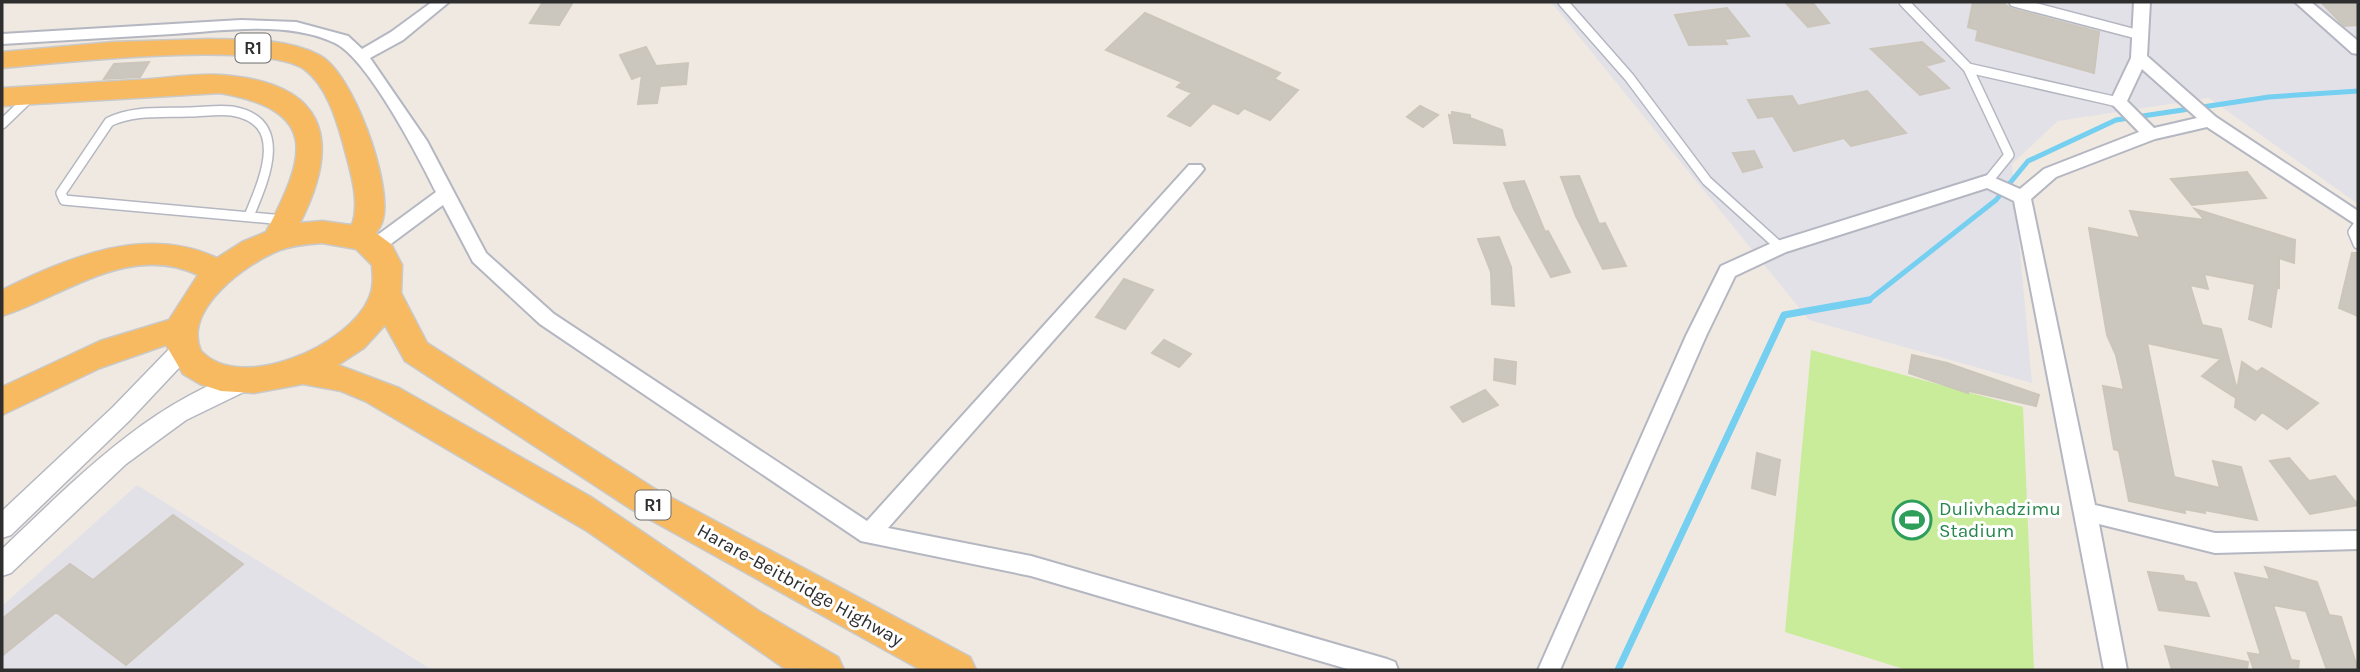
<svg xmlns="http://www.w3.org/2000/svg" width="2360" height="672" viewBox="0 0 2360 672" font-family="Karla,sans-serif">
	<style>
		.industrial { fill: #e3e1e8 }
		.pitch { fill: #c9ec9a }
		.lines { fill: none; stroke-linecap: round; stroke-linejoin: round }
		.stream-far1 { stroke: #75cff0; stroke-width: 5 }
		.stream { stroke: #75cff0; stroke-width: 7 }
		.building { fill: #cbc7bf; stroke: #cbc5ba; stroke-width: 2 }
		.service-casing { stroke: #b4b7c1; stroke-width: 12 }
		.minor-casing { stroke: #b4b7c1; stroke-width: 4 }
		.tertiary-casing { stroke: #b4b7c1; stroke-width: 3 }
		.trunk-casing { stroke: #c9c9c9; stroke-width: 3 }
		.service { stroke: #fff; stroke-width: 9 }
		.minor { fill: #fff; fill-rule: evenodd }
		.tertiary { fill: #fff; fill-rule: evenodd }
		.trunk { fill: #f8ba60; fill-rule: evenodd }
		.labels { text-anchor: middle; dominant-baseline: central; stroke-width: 6; stroke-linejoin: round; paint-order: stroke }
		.shield { fill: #fff; stroke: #6d6d6d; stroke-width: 2 }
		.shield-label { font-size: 18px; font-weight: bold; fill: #2e2e2e }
		.leisure-label { font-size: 19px; fill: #27864d; stroke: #fff; text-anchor: start }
		.street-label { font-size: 19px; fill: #2e2e2e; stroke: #fff }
	</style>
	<rect width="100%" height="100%" fill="#efe9e1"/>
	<path class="industrial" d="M1551 2H2358V204L2209 98 2058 121 2012 164 2032 383 1809 320Z
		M137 485 432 670H2V606Z"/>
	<path class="pitch" d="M1811 350 2023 407 2034 670H1907L1785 632Z"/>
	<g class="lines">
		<path class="stream-far1" d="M1859 302 1869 300 1996 200 2028 161 2116 120 2269 97 2358 91"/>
		<path class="stream" d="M1618 670 1784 315 1869 300"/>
	</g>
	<path class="building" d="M543 2H573L559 25 530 23Z
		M1785 2H1812L1829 23 1808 27Z
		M1973 2H2001L2012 9 2099 32 2094 73 1976 40 1978 30 1968 27Z
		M2321 2H2358V25L2344 26Z
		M1727 8 1749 36 1724 39 1727 44 1689 45 1675 15Z
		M1145 13 1280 73 1274 79 1298 90 1270 120 1244 108 1238 114 1213 103 1190 126 1168 116 1192 93 1177 87 1182 82 1106 50Z
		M1922 42 1944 61 1925 66 1949 88 1920 95 1871 49Z
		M646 47 656 66 688 63 686 84 660 86 657 103 638 104 642 75 632 79 620 55Z
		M149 62 140 77 104 79 114 64Z
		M1867 91 1906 133 1851 146 1844 138 1794 151 1773 116 1758 118 1748 100 1792 96 1798 106Z
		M1420 106 1438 115 1423 127 1407 117Z
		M1452 112 1470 115V118L1502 130 1505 145 1454 143 1449 115 1452 116Z
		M1754 151 1762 167 1743 172 1733 153Z
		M2247 172 2266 198 2192 205 2171 179Z
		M1579 176 1599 224 1605 223 1626 266 1603 269 1576 216 1561 177Z
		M1524 181 1545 232 1548 231 1570 272 1551 277 1514 209 1504 183Z
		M2195 209 2295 240 2294 263 2279 258V288L2277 287 2271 327 2249 319 2255 284 2204 274 2208 289 2190 285 2202 325 2221 329 2237 390 2242 362 2257 372 2262 368 2318 403 2287 429 2262 412 2255 420 2235 407 2236 398 2202 376 2221 359 2147 343 2174 477 2220 488 2213 461 2241 467 2257 520 2204 510 2205 513 2184 509 2185 513 2129 501 2119 451 2114 449 2103 386 2124 390 2116 355 2107 335 2089 228 2140 238 2130 211 2205 220Z
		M1499 237 1511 267 1514 306 1492 304 1491 272 1478 239Z
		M2352 253H2358V316L2339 308Z
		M1124 279 1153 290 1125 329 1096 317Z
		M1164 340 1191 354 1179 367 1152 353Z
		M1912 355 1947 363 2039 395 2036 406 1969 391 1968 393 1909 373Z
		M1495 359 1516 362 1515 384 1494 380Z
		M1485 390 1498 405 1463 422 1451 407Z
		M1757 453 1780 460 1775 495 1752 488Z
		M2289 458 2309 481 2335 476 2358 505 2310 514 2270 461Z
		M173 515 243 564 126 665 56 612 2 656V619L70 564 93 580Z
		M2265 567 2317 582 2329 615 2341 617 2358 670H2327L2306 611 2273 605 2291 660 2299 661 2298 670H2254L2248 653 2261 655 2235 573 2270 580Z
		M2148 572 2183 576 2185 581 2196 583 2209 616 2159 610Z
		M2165 646 2248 662 2247 670H2172Z"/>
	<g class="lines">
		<defs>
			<path id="service" d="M1563 2 1629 77 1707 181 1780 247
				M1904 2 1968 68 2118 102
				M2014 2 2140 35
				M1968 68 2009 155 1988 181
				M2 124 29 98
				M249 216C264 180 291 121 232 111 218 109 202 112 188 112 162 113 133 110 109 122L61 193 64 200 284 220
				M2358 225 2353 232 2358 244"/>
			<path id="minor" d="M432 2H449L403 40 370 58 427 141 486 253 554 314 867 521 1189 165H1201L1204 169 1201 173 888 528 1031 556 1387 659 1395 662 1398 670H1351L1031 576 861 541 540 324 473 262 443 205 380 252H368L365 247 368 242 436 192C419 158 368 59 335 43 287 20 223 31 172 34 115 37 58 41 2 44V34L241 20 296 22 348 36 362 49 391 32Z
				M2134 2H2150L2147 56 2216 117 2358 211V226L2207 127 2155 139 2056 177 2031 199 2095 505 2215 533 2358 531V549L2215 553 2099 524 2127 670H2104L2014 201 1987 188 1786 252 1735 276 1706 336 1560 670H1538L1686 336 1721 266 1774 242 1988 175 2020 189 2044 169 2139 132 2110 102 2131 58ZM2142 69 2197 118 2154 128 2127 101Z
				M2295 2H2311L2358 41V54L2352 53Z"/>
			<path id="tertiary" d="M183 340 191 343 194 349 191 355 129 421 11 535 2 538V511L113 407 175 343Z
				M246 371 254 373 258 380 254 387 186 420 126 464 11 573 2 576V549C75 480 148 403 246 371Z"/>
			<path id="trunk" d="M209 39C244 40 286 38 319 55 353 72 392 183 383 219 382 224 379 229 376 233L391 244 402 265 401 293 427 343 655 489 970 657 976 670H921L631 509 405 361 385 325 364 348 338 365 399 388 591 497 759 611 838 657 844 670 784 668 587 531 365 401 341 391 303 384 254 393 221 391 200 384 183 374 166 345 100 368 2 415V387L100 341 169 320 198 275C129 242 65 296 2 316V290C68 258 145 224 217 258L242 242 266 232C306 156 321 111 220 93L2 106V88C46 85 91 83 135 80 163 79 193 73 220 75 323 82 344 136 300 223L322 221 351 225 353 222C360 198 349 167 343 143 336 118 326 85 304 69 261 40 59 63 2 68V52L113 42ZM322 243 356 249 372 265C373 277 374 287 369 298 350 345 241 394 201 351 182 309 247 263 280 250 294 245 308 244 322 243Z"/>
		</defs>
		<use href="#service" class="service-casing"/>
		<use href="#minor" class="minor-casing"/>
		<use href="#tertiary" class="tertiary-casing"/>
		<use href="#trunk" class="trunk-casing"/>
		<use href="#service" class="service"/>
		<use href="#minor" class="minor"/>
		<use href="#tertiary" class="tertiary"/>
		<use href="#trunk" class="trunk"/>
	</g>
	<defs>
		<symbol id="stadium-ring" viewBox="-11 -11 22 22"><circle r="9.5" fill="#fff" stroke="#2e9e5b" stroke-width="1.5"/><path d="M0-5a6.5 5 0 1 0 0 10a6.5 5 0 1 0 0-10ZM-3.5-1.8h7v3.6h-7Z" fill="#2e9e5b"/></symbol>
	</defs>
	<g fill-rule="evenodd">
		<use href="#stadium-ring" x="1890" y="498" width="44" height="44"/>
	</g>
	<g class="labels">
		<g class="shield">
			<rect x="235.5" y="33.5" width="35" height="29" rx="5"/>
			<rect x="635.5" y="490.5" width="35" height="29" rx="5"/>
		</g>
		<g class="shield-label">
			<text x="253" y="48">R1</text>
			<text x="653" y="505">R1</text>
		</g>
		<g class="leisure-label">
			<text x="1939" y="509">Dulivhadzimu<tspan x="1939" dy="22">Stadium</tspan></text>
		</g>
		<g class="street-label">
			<text transform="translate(800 585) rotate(29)">Harare-Beitbridge Highway</text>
		</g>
	</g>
	<rect width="2360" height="672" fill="none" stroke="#2e2e2e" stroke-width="7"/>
</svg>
